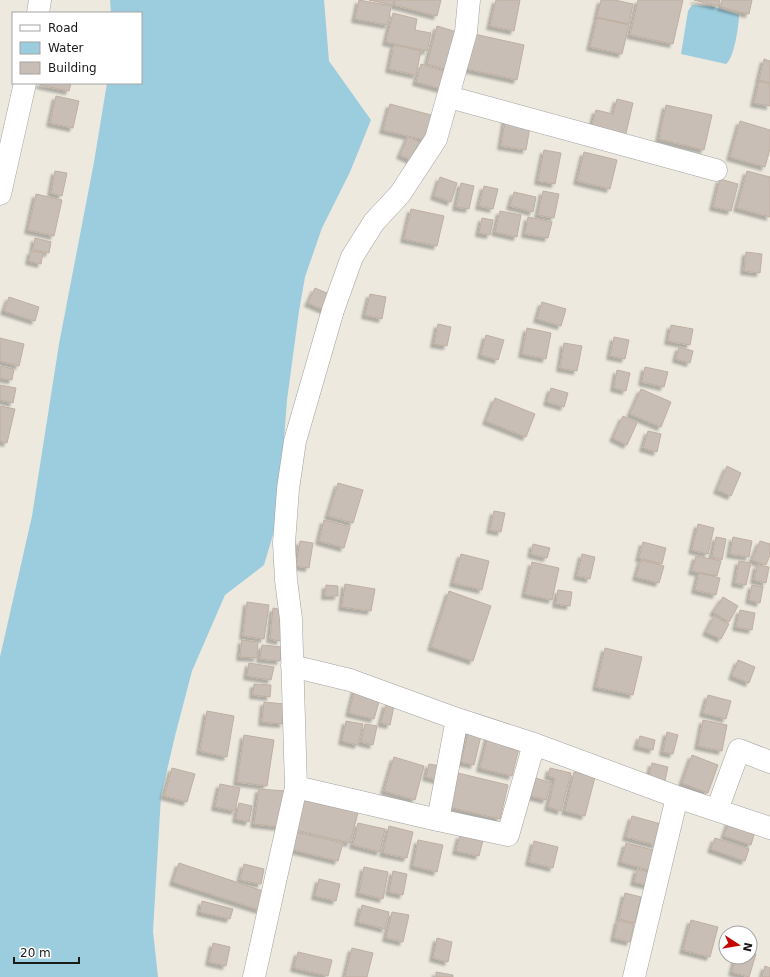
<svg xmlns="http://www.w3.org/2000/svg" width="770" height="977" viewBox="0 0 770 977" font-family="'DejaVu Sans',sans-serif">
	<style>
		.water { fill: #9ccdde }
		.building { fill: #c9beb5; stroke: #bfafa0; filter: url(#shadow) }
		.lines { fill: none; stroke-linecap: round; stroke-linejoin: round }
		.minor-casing { stroke: #a1a1a1; stroke-width: 23 }
		.minor { stroke: #fff; stroke-width: 22 }
	</style>
	<defs>
		<filter id="shadow"><feDropShadow dx="-3.5" dy="3.5" stdDeviation="1" flood-color="#0004"/></filter>
	</defs>
	<rect width="100%" height="100%" fill="#ede9df"/>
	<path class="water" d="M110 0H324L329 61 371 120 350 172 322 228 305 277 299 311 287 400 278 518 264 565 225 595 192 671 175 736 161 796 153 931 158 977H0V657L32 516 59 344 94 162 107 83H141V13H111Z
		M692 5 714 7 739 15C739 25 734 59 726 64L681 54 688 11Z"/>
	<path class="building" d="M359 0 391 6 388 25 355 19Z
		M369 0H394L393 5Z
		M395 0H441L437 16 394 5Z
		M496 0H520L514 31 490 26Z
		M601 0H615L633 4 629 24 597 17Z
		M638 0H683L673 44 630 35Z
		M694 0H720L718 6Z
		M722 0H752L749 14 721 7Z
		M393 13 417 19 415 30 431 33 427 51 386 42Z
		M597 18 629 25 622 54 590 47Z
		M437 26 460 33 449 70 427 64Z
		M474 34 524 45 517 80 467 69Z
		M394 45 421 51 416 75 389 69Z
		M764 59 770 61V83L759 80Z
		M421 64 447 72 442 89 416 82Z
		M759 81 770 84V106L754 103Z
		M40 83H71L69 91 40 85Z
		M56 96 79 101 73 128 50 123Z
		M617 99 633 103 624 142 590 134 596 110 613 114Z
		M390 104 431 115 425 140 383 130Z
		M666 105 712 115 704 150 659 139Z
		M506 116 531 121 526 150 501 146Z
		M740 121 770 130V149L765 167 730 157Z
		M408 137 419 142 411 160 400 155Z
		M544 150 561 153 555 184 538 181Z
		M584 152 617 160 610 189 577 181Z
		M55 171 67 173 62 196 51 193Z
		M747 171 770 177V217L737 208Z
		M440 177 457 183 451 202 434 196Z
		M720 179 738 184 731 211 713 207Z
		M461 183 474 186 469 209 456 207Z
		M484 186 498 189 493 209 479 206Z
		M543 191 559 194 554 218 538 215Z
		M514 192 536 197 533 212 510 206Z
		M36 194 62 200 54 236 28 230Z
		M411 209 444 216 437 246 404 239Z
		M500 211 521 215 517 237 495 232Z
		M528 217 552 222 548 238 525 234Z
		M482 218 493 220 490 235 479 233Z
		M35 238 51 242 49 253 33 250Z
		M31 251 43 253 41 264 29 261Z
		M746 252 762 254 760 273 744 271Z
		M315 288 336 297 329 312 308 303Z
		M370 294 386 297 382 319 365 315Z
		M9 297 39 307 35 321 4 311Z
		M542 302 566 309 561 326 537 319Z
		M438 324 451 327 447 346 434 344Z
		M671 325 693 329 690 345 668 341Z
		M527 328 551 333 546 359 522 354Z
		M486 335 504 340 498 360 481 355Z
		M614 337 629 340 625 359 610 356Z
		M0 338 24 344 19 366 0 361Z
		M564 343 582 346 577 371 560 368Z
		M679 347 693 351 690 363 676 359Z
		M0 366 14 369 12 380 0 378Z
		M645 367 668 372 664 387 642 382Z
		M617 370 630 373 626 391 614 388Z
		M0 385 16 388 13 403 0 400Z
		M551 388 568 393 564 407 547 402Z
		M641 389 671 402 661 427 630 414Z
		M495 398 535 414 526 437 486 421Z
		M0 406 15 409 7 443 0 441Z
		M623 416 637 423 627 445 613 438Z
		M648 431 661 434 657 452 643 448Z
		M727 466 741 473 731 496 717 490Z
		M338 483 363 490 353 523 328 516Z
		M494 511 505 513 501 532 490 530Z
		M324 520 350 527 344 548 319 541Z
		M698 524 714 528 708 554 692 550Z
		M716 537 726 539 722 560 712 557Z
		M733 537 752 541 749 557 730 554Z
		M300 541 313 543 309 568 296 566Z
		M760 541 770 544V555L766 565 752 560Z
		M643 542 666 548 662 564 639 558Z
		M533 544 550 548 547 558 531 554Z
		M461 554 489 561 482 590 453 583Z
		M582 554 595 557 590 579 577 576Z
		M696 556 721 561 717 576 692 571Z
		M641 560 664 566 659 583 636 577Z
		M739 561 751 563 746 585 735 583Z
		M532 562 559 568 552 600 525 594Z
		M757 565 769 567 766 583 754 580Z
		M699 573 720 578 716 595 695 590Z
		M345 584 375 589 371 611 342 607Z
		M326 585 338 586V596H325Z
		M752 585 763 587 760 603 749 600Z
		M558 590 572 592 570 606 556 604Z
		M449 591 491 606 473 661 431 647Z
		M723 597 738 606 729 622 713 612Z
		M247 602 269 605 264 639 243 636Z
		M273 608 284 610 280 641 270 639Z
		M740 610 755 613 752 630 736 627Z
		M714 616 729 624 721 639 706 632Z
		M242 640 258 642 257 658 240 657Z
		M262 645 282 647 280 661 260 659Z
		M605 648 642 657 633 695 596 687Z
		M738 660 755 667 749 683 732 676Z
		M249 663 274 667 271 680 247 676Z
		M254 684 271 685 270 697 253 695Z
		M355 689 381 695 374 719 349 713Z
		M708 695 731 701 726 719 703 713Z
		M264 702 285 704 283 724 262 722Z
		M386 704 394 706 390 725 381 723Z
		M207 711 234 716 227 757 200 751Z
		M703 720 727 725 722 751 698 746Z
		M346 721 363 724 358 745 342 741Z
		M365 724 377 726 373 745 361 742Z
		M469 729 482 732 474 765 461 762Z
		M489 732 521 740 512 776 480 768Z
		M667 732 678 735 673 754 663 752Z
		M244 735 274 740 267 786 237 782Z
		M640 736 655 740 653 750 637 746Z
		M692 755 718 765 708 793 682 783Z
		M394 757 424 766 415 800 384 791Z
		M652 763 668 767 664 785 648 780Z
		M429 764 441 766 438 780 426 777Z
		M172 768 195 774 187 802 164 796Z
		M550 768 571 773 561 811 548 807 555 778 548 776Z
		M574 772 595 777 585 816 565 811Z
		M458 773 508 785 500 819 449 807Z
		M536 778 551 783 546 800 531 796Z
		M220 784 240 788 235 811 215 807Z
		M259 789 285 791 281 827 254 824Z
		M304 796 359 809 350 843 296 830Z
		M239 803 252 806 249 822 236 819Z
		M632 816 661 824 656 845 626 837Z
		M730 819 756 828 751 845 724 836Z
		M358 823 385 829 380 852 353 845Z
		M389 826 413 832 407 858 383 853Z
		M295 832 343 843 338 861 290 849Z
		M460 835 483 840 479 856 456 851Z
		M715 838 749 849 745 861 711 849Z
		M418 840 443 845 437 872 413 866Z
		M534 841 558 847 553 868 529 862Z
		M626 843 661 852 656 872 621 862Z
		M179 863 266 892 260 910 173 882Z
		M244 864 264 869 261 884 240 880Z
		M364 867 388 872 383 899 359 893Z
		M637 869 654 874 651 886 634 882Z
		M393 871 407 874 403 895 389 892Z
		M319 879 340 884 336 901 315 896Z
		M625 893 641 897 635 923 619 919Z
		M202 901 233 909 230 919 200 912Z
		M362 905 389 912 385 929 358 922Z
		M392 912 409 915 403 942 386 938Z
		M618 920 634 924 630 942 614 938Z
		M691 920 718 927 710 957 683 950Z
		M437 938 452 942 448 962 433 958Z
		M213 943 230 947 226 966 209 962Z
		M352 948 373 953 367 977H345Z
		M298 952 332 960 328 976 294 968Z
		M750 953 756 954 749 977 732 972 736 957H750Z
		M765 966 770 968V977H762Z
		M436 972 453 975V977H436Z"/>
	<g class="lines">
		<defs>
			<path id="minor" d="M38 13 40 0
				M449 97 716 170
				M0 194 25 83
				M292 666 350 680 457 719
				M296 787 291 619 286 580 284 543 288 489 295 441 333 310 352 257 374 222 400 194 436 139 466 32 469 0
				M717 810 739 750 770 762
				M438 820 508 835 534 744
				M254 977 296 787 438 820 457 719 534 744 677 797 770 828
				M634 977 677 797"/>
		</defs>
		<use href="#minor" class="minor-casing"/>
		<use href="#minor" class="minor"/>
	</g>
	<rect x="12" y="12" width="130" height="72" fill="#ffffff" stroke="#a3a3a3"/>
	<rect x="20" y="25" width="20" height="6" fill="#ffffff" stroke="#a3a3a3"/>
	<text x="48" y="32" font-size="12" fill="#1a1a1a">Road</text>
	<rect x="20" y="42" width="20" height="12" fill="#9ccdde" stroke="#a3a3a3"/>
	<text x="48" y="52" font-size="12" fill="#1a1a1a">Water</text>
	<rect x="20" y="62" width="20" height="12" fill="#c9beb5" stroke="#a3a3a3"/>
	<text x="48" y="72" font-size="12" fill="#1a1a1a">Building</text>
	<g transform="translate(738 945) rotate(102)"><circle r="19" fill="#ffffff" stroke="#a3a3a3"/>
	<path d="M0-3L7 15L0 10L-7 15Z" fill="#c50600"/>
	<text y="-6" font-size="11" font-weight="bold" text-anchor="middle" fill="#1a1a1a">N</text>
	</g>
	<path d="M14 957v6h65v-6" fill="none" stroke="#1a1a1a" stroke-width="2"/>
	<text x="20" y="957" font-size="12" fill="#1a1a1a" stroke="#ffffff" stroke-width="3" paint-order="stroke">20 m</text>
</svg>
